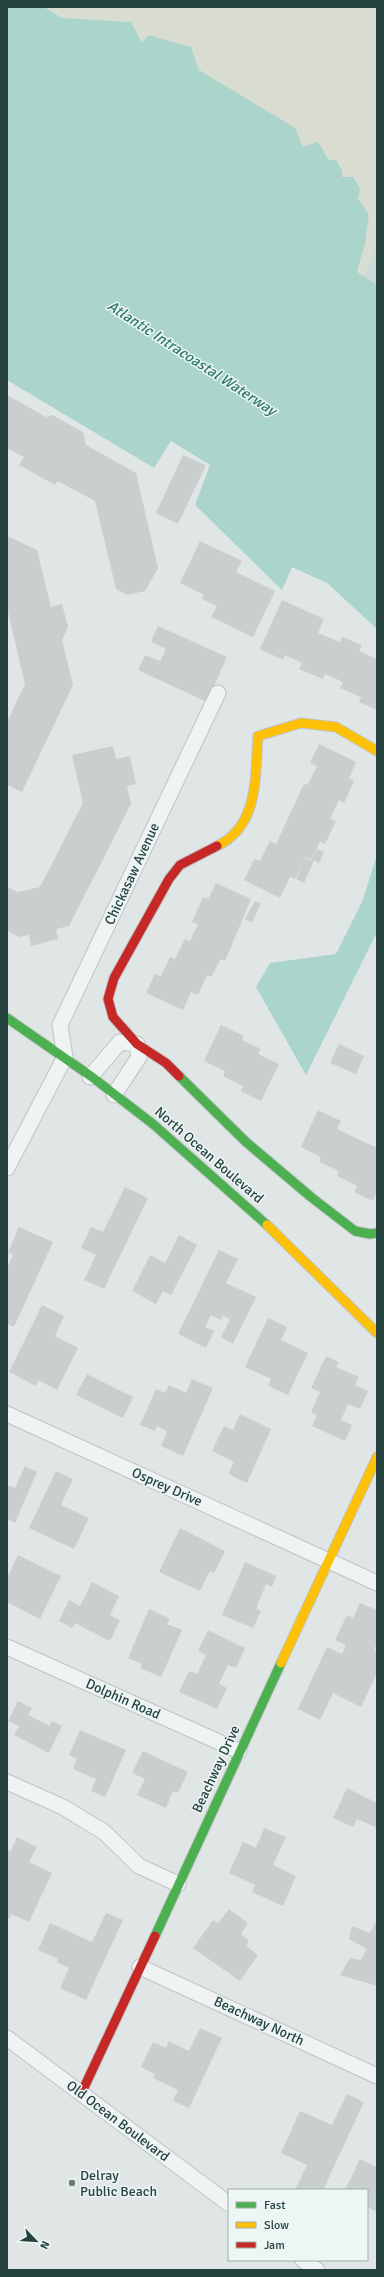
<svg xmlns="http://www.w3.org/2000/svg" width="384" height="2277" viewBox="0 0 384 2277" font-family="Signika,sans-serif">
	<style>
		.built { fill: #cddad8 }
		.green { fill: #d9dcd0 }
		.water { fill: #abd4cb }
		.building { fill: #c8cfce }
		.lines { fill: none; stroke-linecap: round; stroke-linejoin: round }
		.street-casing { stroke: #bec4c3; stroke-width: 17 }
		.fast-casing { stroke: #bec4c3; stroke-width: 11 }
		.slow-casing { stroke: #bec4c3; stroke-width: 11 }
		.jam-casing { stroke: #bec4c3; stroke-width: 11 }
		.street { stroke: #f0f3f3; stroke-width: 15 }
		.fast { stroke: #4caf50; stroke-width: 9 }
		.slow { stroke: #ffc107; stroke-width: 9 }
		.jam { stroke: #c62828; stroke-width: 9 }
		.poi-dot { fill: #667b78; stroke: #edf6f5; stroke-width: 1.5 }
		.labels { text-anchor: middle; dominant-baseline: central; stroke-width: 3; stroke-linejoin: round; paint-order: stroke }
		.street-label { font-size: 14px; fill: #25423e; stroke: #edf6f5 }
		.poi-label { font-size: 14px; fill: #25423e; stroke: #edf6f5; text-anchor: start }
		.water-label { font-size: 15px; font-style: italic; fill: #2b7a6a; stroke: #edf6f5 }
	</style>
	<rect width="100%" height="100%" fill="#e0e6e5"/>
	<path class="built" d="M377 245V285L363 276Z"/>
	<path class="green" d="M44 7H377V245L363 276 356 272 360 264 369 215 318 143 303 147 199 70 191 47 142 43 131 22 62 18Z"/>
	<path class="water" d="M7 7H44L62 18 131 22 142 43 148 35 191 47 199 70 295 128 303 147 318 142 329 160H336L342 171V177H353L360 189 358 199 369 215 365 244 357 272 377 285V629L327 583 292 567 282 590 195 505 210 465 171 441 154 468 7 380Z
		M377 855V932L306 1075 256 987 270 963 336 954 362 902Z"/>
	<path class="building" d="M7 395 46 417 52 415 83 432 86 445 136 473 158 568 145 591 127 595 116 589 95 501 58 481 55 485 19 465 24 457 7 448Z
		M183 455 206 465 178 524 156 513Z
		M7 536 37 550 51 607 62 604 68 627 62 640 73 685 22 792 7 785V722L25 684 7 608Z
		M200 541 242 561 236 572 275 591 253 637 211 617 217 606 202 599 204 595 180 583Z
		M282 600 324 619 318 633 340 642 342 637 362 645 359 651 377 659V710L359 702 361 697 340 688 343 682 325 674 323 679 299 669 302 663 285 655 283 660 260 649Z
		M158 626 227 657 207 702 138 670 145 655 160 661 166 649 151 642Z
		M319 744 356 762 349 778 354 781 344 803 339 800 330 819 336 821 325 844 320 841 311 860 306 858 307 855 295 879 290 877 280 898 244 880 254 859 260 861 270 841 276 844 304 784 308 785 317 766 310 763Z
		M113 746 116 759 130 756 136 784 127 786 131 804 69 926 56 929 58 939 31 946 29 935 19 937 7 931V887L18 892 40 887 83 803 72 755Z
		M317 849 324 852 319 863 314 860 304 883 296 879 305 859 311 861Z
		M216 883 251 899 225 961 220 959 212 977 207 975 198 995 191 992 183 1010 146 993 155 974 161 976 170 957 175 959 185 939 190 941 198 924 192 922 203 897 208 899Z
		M255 901 261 904 252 922 245 919Z
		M221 1025 244 1036 242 1040 261 1049 258 1054 279 1064 261 1101 241 1091 243 1086 223 1076 225 1071 204 1061Z
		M339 1044 364 1056 356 1074 330 1063Z
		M318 1110 341 1121 337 1129 377 1148V1191L373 1201 354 1192 357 1186 337 1176 339 1171 319 1162 321 1157 301 1147Z
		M125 1187 148 1198 104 1289 84 1280 96 1255 81 1248 91 1227 103 1232Z
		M19 1227 53 1242 14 1327 7 1324V1267L13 1255 8 1252Z
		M179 1235 197 1245 171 1295 163 1291 156 1304 132 1291 150 1255 165 1263Z
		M219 1250 238 1259 226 1283 256 1297 233 1344 221 1337 230 1319 223 1316 221 1320 211 1315 205 1327 214 1331 206 1348 178 1334Z
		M42 1305 64 1316 55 1336 78 1348 57 1390 38 1380 36 1386 9 1372Z
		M268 1318 287 1327 281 1340 308 1353 288 1395 268 1386 271 1379 245 1367Z
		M326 1356 339 1362 336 1367 359 1377 355 1385 368 1391 360 1409 348 1404 341 1420 352 1425 345 1441 312 1426 317 1415 311 1412 320 1392 311 1388Z
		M87 1374 133 1397 123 1418 76 1395Z
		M192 1379 213 1388 183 1456 161 1446 167 1431 157 1426 155 1431 140 1425 156 1389 165 1393 169 1385 186 1393Z
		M240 1414 271 1429 247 1483 228 1474 234 1462 212 1451 224 1426 233 1430Z
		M25 1466 37 1472 15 1523 7 1519V1485L15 1488Z
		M56 1471 73 1479 61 1505 89 1518 74 1549 29 1528Z
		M180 1528 225 1551 214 1573 210 1571 200 1591 159 1572Z
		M18 1555 61 1576 40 1619 7 1602V1578Z
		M245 1562 276 1576 272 1587 266 1584 256 1609 261 1611 253 1628 222 1615Z
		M92 1582 119 1596 110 1615 120 1620 110 1641 75 1623 72 1628 59 1621 69 1600 80 1606Z
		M360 1603 377 1610V1643L374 1650 377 1652V1673L361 1707 333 1693 320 1720 298 1709 327 1647 342 1654 346 1645 335 1640 347 1615 353 1618Z
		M149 1609 170 1619 167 1624 182 1630 161 1677 140 1668 142 1664 128 1658Z
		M208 1630 245 1648 236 1668 228 1665 219 1684 227 1688 217 1709 179 1692 189 1671 197 1674 206 1655 198 1651Z
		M18 1701 32 1708 28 1715 50 1726 52 1721 62 1726 49 1753 14 1735 19 1726 8 1721Z
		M80 1730 126 1750 105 1797 91 1791 96 1779 73 1769 77 1759 69 1755Z
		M143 1751 188 1772 178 1793 173 1791 166 1808 137 1795 145 1779 132 1773Z
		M347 1788 377 1803V1828L357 1819 353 1827 333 1818Z
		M264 1828 286 1837 273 1865 296 1876 283 1906 252 1892 255 1885 229 1873 243 1842 256 1848Z
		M17 1837 37 1847 29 1862 52 1873 29 1922 11 1914 9 1919 7 1918V1850L11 1851Z
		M229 1909 248 1923 241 1934 249 1940 246 1946 258 1955 240 1981 193 1948 213 1920 218 1923Z
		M106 1913 123 1920 86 2000 60 1988 69 1968 57 1962 58 1959 38 1950 50 1923 92 1942Z
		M377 1919V1986L340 1975 350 1958 361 1960 367 1949 349 1939 352 1926 370 1933Z
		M200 2028 222 2038 189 2108 173 2101 178 2090 153 2078 155 2074 141 2067 153 2042 166 2048 169 2041 189 2051Z
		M347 2094 364 2102 323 2190H295L307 2165 281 2153 300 2111 332 2125Z
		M360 2159 377 2167V2212L367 2207V2190H345Z"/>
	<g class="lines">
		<defs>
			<path id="street" d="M90 1077 120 1042 137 1044 139 1057 114 1095
				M7 1168 65 1057 60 1025 218 693
				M7 1414 377 1583
				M7 1647 239 1751
				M7 1782 63 1807 104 1832 139 1866 178 1884
				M140 1967 377 2076
				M7 2038 229 2204
				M303 2260 317 2270"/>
			<path id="fast" d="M7 1018 92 1077 153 1124 267 1225
				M179 1076 246 1142 311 1197 355 1231 370 1234 377 1233
				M155 1936 281 1663"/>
			<path id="slow" d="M217 846C259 826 255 777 258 736L301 723 336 727 377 751
				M267 1225 377 1333
				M281 1663 377 1457"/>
			<path id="jam" d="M179 1076 166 1063 137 1044 113 1017 108 999 114 978 169 879 180 865 217 846
				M81 2094 155 1936"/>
		</defs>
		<use href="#street" class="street-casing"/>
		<use href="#fast" class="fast-casing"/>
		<use href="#slow" class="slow-casing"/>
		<use href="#jam" class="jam-casing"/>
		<use href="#street" class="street"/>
		<use href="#fast" class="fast"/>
		<use href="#slow" class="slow"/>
		<use href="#jam" class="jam"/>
	</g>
	<circle class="poi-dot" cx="72" cy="2183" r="4"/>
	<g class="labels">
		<g class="street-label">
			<text transform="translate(132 874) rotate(-65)">Chickasaw Avenue</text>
			<text transform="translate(209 1155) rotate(41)">North Ocean Boulevard</text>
			<text transform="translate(167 1487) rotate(24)">Osprey Drive</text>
			<text transform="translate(123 1699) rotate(24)">Dolphin Road</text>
			<text transform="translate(216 1769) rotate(-65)">Beachway Drive</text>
			<text transform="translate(259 2021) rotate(25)">Beachway North</text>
			<text transform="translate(118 2121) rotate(37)">Old Ocean Boulevard</text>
		</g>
		<g class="poi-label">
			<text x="80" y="2175">Delray<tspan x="80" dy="16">Public Beach</tspan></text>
		</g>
		<g class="water-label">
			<text transform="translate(192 358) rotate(33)">Atlantic Intracoastal Waterway</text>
		</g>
	</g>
	<rect width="384" height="2277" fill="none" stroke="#25423e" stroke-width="16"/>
	<rect x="228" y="2189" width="140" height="72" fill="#edf6f5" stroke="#9daeac"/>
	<rect x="236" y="2202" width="20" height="6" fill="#4caf50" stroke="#9daeac"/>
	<text x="264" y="2209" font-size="12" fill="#25423e">Fast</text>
	<rect x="236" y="2222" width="20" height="6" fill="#ffc107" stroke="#9daeac"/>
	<text x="264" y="2229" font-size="12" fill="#25423e">Slow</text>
	<rect x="236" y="2242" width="20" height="6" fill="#c62828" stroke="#9daeac"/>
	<text x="264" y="2249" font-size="12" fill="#25423e">Jam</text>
	<g transform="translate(36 2241) rotate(115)" stroke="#edf6f5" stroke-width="3" paint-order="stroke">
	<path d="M0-3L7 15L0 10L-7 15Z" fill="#25423e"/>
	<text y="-6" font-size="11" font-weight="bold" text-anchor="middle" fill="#25423e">N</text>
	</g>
</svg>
